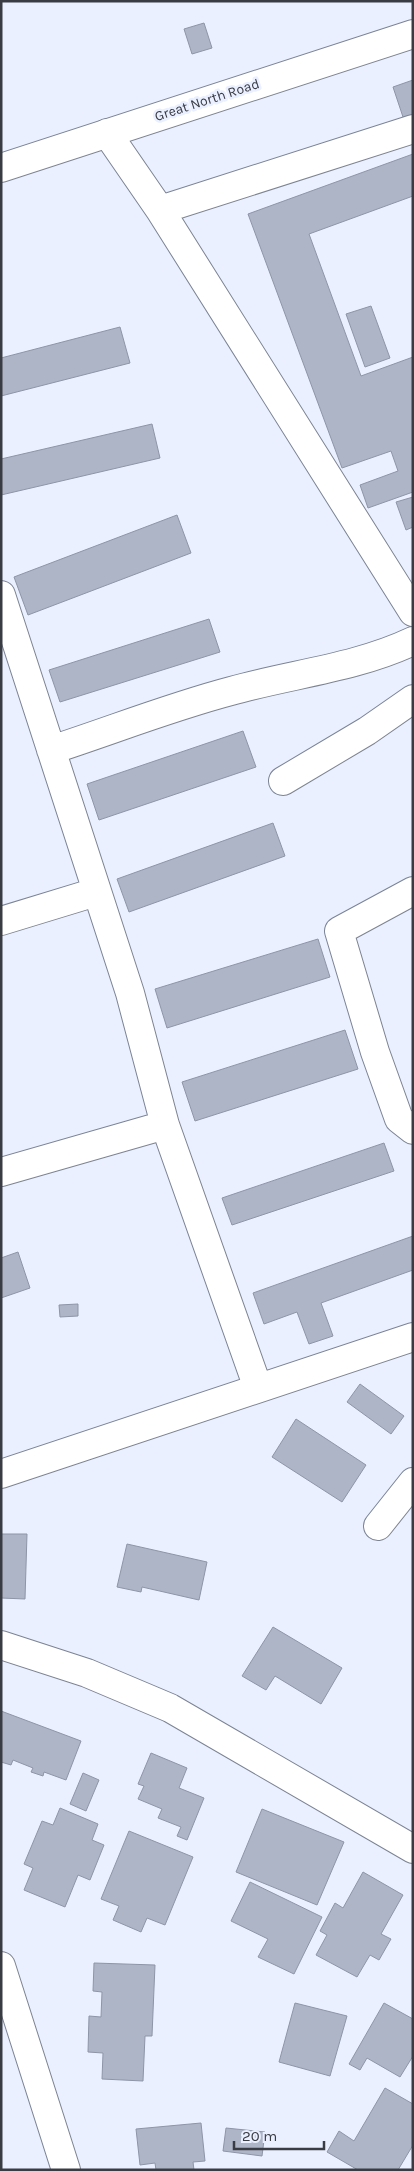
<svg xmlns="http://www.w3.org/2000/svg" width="414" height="2171" viewBox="0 0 414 2171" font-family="Karla,sans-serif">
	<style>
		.building { fill: #aeb5c7; stroke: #8e95a7 }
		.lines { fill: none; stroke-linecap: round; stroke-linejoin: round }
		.minor-casing { stroke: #7c8393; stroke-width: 30 }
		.trunk-casing { stroke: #7c8393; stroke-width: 30 }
		.minor { stroke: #fff; stroke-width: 28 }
		.trunk { stroke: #fff; stroke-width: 28 }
		.labels { text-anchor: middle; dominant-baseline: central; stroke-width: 5; stroke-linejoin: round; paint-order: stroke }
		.street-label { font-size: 14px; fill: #3a3c44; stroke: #eaf0ff }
	</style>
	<rect width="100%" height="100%" fill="#eaf0ff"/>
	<path class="building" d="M204 23 212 48 192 54 184 29Z
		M413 80V117L404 120 393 87Z
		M413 154V196L309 234 361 376 413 357V492L368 508 360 485 398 471 391 451 342 468 248 214Z
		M371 306 390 358 365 367 346 314Z
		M120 327 130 363 1 396V358Z
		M152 424 160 458 1 495V459Z
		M413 497V527L406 530 396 502Z
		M177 515 191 553 28 615 14 577Z
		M209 619 220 652 60 702 49 670Z
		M243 731 256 767 99 820 87 784Z
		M273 823 285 856 129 912 117 879Z
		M318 939 330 977 167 1028 155 989Z
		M345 1030 358 1069 195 1121 182 1082Z
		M384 1143 394 1171 232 1225 222 1198Z
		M413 1236V1270L321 1303 333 1336 309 1344 297 1312 264 1324 253 1293Z
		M18 1252 30 1288 1 1298V1258Z
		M78 1304V1316L60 1317 59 1305Z
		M360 1384 404 1416 391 1434 347 1402Z
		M296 1419 366 1465 342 1502 272 1457Z
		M1 1534H27L25 1599 1 1598Z
		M127 1544 207 1562 199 1600 142 1587 141 1592 117 1587Z
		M273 1627 342 1668 321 1704 275 1676 266 1690 242 1676Z
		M1 1711 81 1741 66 1780 44 1772 43 1776 31 1772 33 1768 13 1760 11 1765 1 1762Z
		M151 1753 187 1768 179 1788 204 1798 187 1840 177 1836 181 1827 158 1818 162 1809 138 1799 144 1786 138 1784Z
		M83 1773 99 1780 86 1811 70 1804Z
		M60 1808 98 1824 92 1840 104 1845 90 1880 78 1875 65 1907 24 1890 33 1868 24 1864 42 1821 53 1825Z
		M262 1809 344 1842 317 1905 236 1872Z
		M129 1831 193 1857 165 1925 147 1918 141 1932 113 1920 119 1906 101 1899Z
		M363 1872 403 1895 381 1934 391 1939 379 1960 370 1955 357 1977 316 1955 327 1935 320 1931 335 1903 343 1908Z
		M250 1882 322 1917 294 1974 258 1957 268 1939 231 1921Z
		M94 1963 155 1965 152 2036H145L143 2081 102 2079 103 2053 88 2052 89 2016 101 2017 102 1992 93 1991Z
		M295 2003 347 2016 330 2076 279 2062Z
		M384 2003 413 2019V2056L400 2077 367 2058 360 2070 349 2064Z
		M385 2088 413 2104V2145L398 2170H358L327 2152 339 2131 354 2141Z
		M201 2123 205 2161 193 2162 194 2170H156L155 2163 140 2165 136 2129Z
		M226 2128 265 2132 262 2156 223 2151Z"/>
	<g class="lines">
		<defs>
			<path id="minor" d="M107 133 160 210 413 612
				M160 210 413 129
				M1 595 130 993 165 1125 258 1388
				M51 750C110 731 170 707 231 691 291 674 356 668 413 641
				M283 781 367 731 413 699
				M413 891 339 931 375 1052 399 1119 413 1130
				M1 921 96 892
				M1 1172 165 1125
				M1 1474 413 1337
				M378 1526 413 1482
				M1 1645 87 1673 170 1708 413 1849
				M1 1966 66 2170"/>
			<path id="trunk" d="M1 168 413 34"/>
		</defs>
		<use href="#minor" class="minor-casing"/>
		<use href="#trunk" class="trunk-casing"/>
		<use href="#minor" class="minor"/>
		<use href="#trunk" class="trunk"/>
	</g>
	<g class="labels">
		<g class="street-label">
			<text transform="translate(207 100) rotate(-18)">Great North Road</text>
		</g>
	</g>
	<rect width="414" height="2171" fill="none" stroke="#3a3c44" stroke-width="5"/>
	<path d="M234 2141v8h90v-8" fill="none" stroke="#3a3c44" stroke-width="2.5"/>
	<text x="242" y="2141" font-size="15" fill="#3a3c44" stroke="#eaf0ff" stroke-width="4" paint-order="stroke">20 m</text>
</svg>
